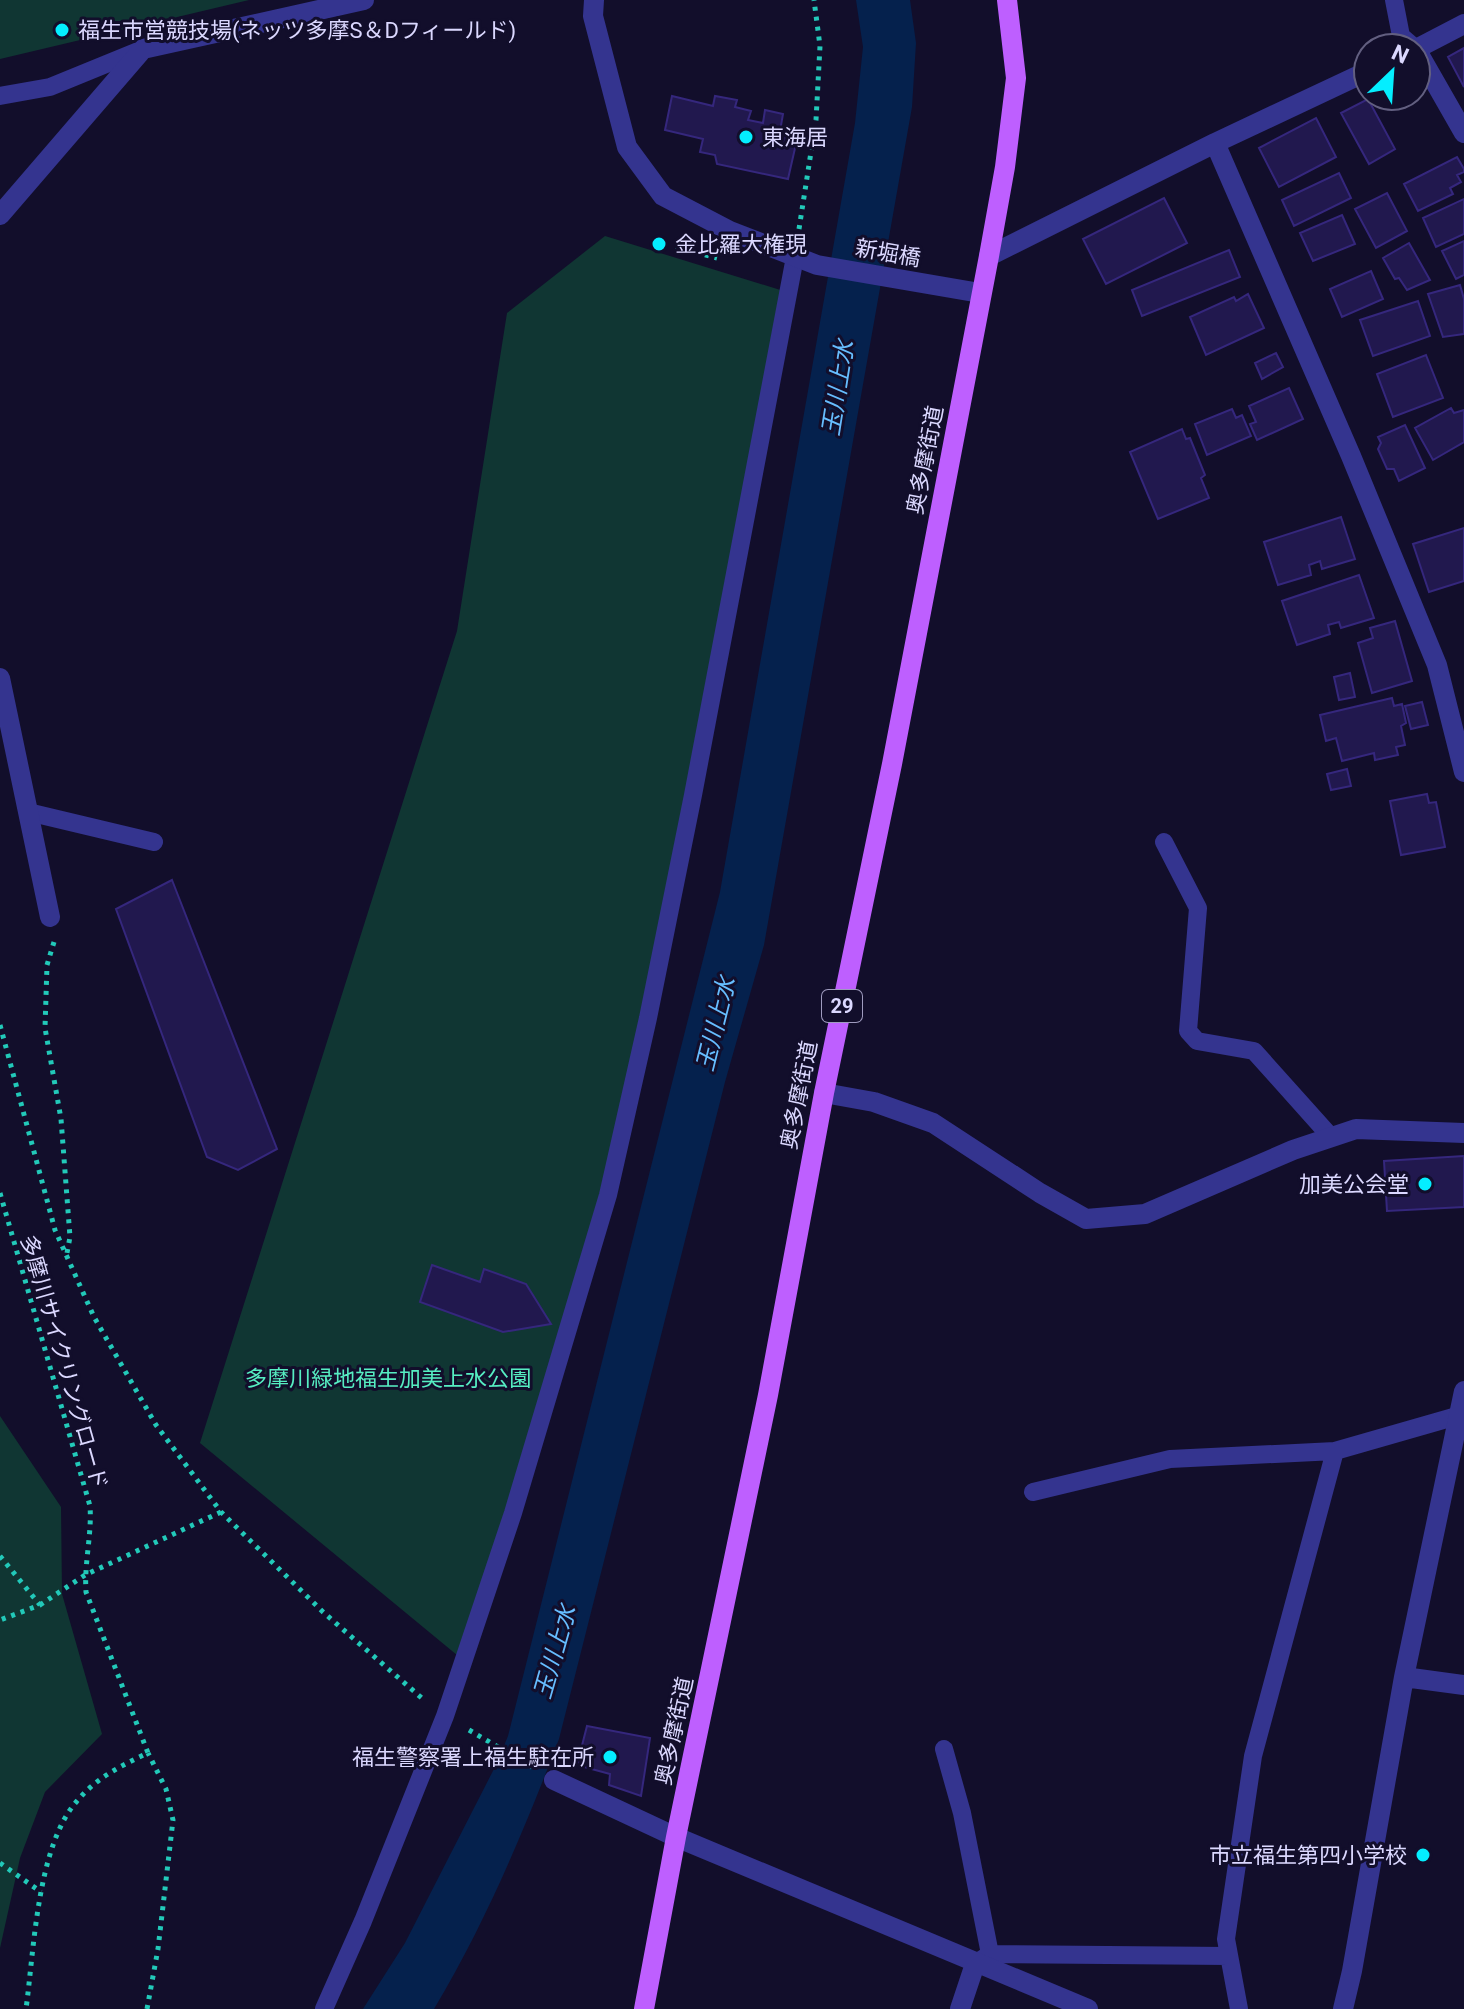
<svg xmlns="http://www.w3.org/2000/svg" width="1464" height="2009" viewBox="0 0 1464 2009" font-family="Roboto,'Noto Sans JP',sans-serif">
	<style>
		.green { fill: #103633 }
		.water { fill: #05214d }
		.building { fill: #21184e; stroke: #35277d; stroke-width: 2 }
		.lines { fill: none; stroke-linecap: round; stroke-linejoin: round }
		.path { stroke: #22c9b9; stroke-width: 5; stroke-dasharray: 4 6; stroke-linecap: butt }
		.service { stroke: #34348f; stroke-width: 18 }
		.minor { stroke: #34348f; stroke-width: 20 }
		.primary { stroke: #be5fff; stroke-width: 20 }
		.poi-dot { fill: #04eeff; stroke: #120e2b; stroke-width: 3 }
		.labels { text-anchor: middle; dominant-baseline: central; stroke-width: 6; stroke-linejoin: round; paint-order: stroke }
		.shield { fill: #120e2b; stroke: #9f9bbf; stroke-width: 2 }
		.shield-label { font-size: 20px; font-weight: bold; fill: #dbd8ff }
		.poi-label { font-size: 22px; fill: #dbd8ff; stroke: #120e2b; text-anchor: start }
		.street-label { font-size: 22px; fill: #dbd8ff; stroke: #120e2b }
		.park-label { font-size: 22px; fill: #56edc2; stroke: #120e2b }
		.water-label { font-size: 24px; font-style: italic; fill: #66bdff; stroke: #120e2b }
	</style>
	<rect width="100%" height="100%" fill="#120e2b"/>
	<path class="green" d="M0 0H249L0 59Z
		M605 236 790 293 608 1195 463 1660 200 1443 457 631 507 313Z
		M0 1416 61 1507 62 1594 102 1734 45 1792 20 1858 0 1948Z"/>
	<path class="water" d="M856 0H910L916 43 912 107 764 945 725 1082 559 1739C524 1831 485 1924 434 2009H363L405 1943 496 1765 508 1736 720 892 855 123 863 47Z"/>
	<path class="building" d="M1464 48V87L1448 57Z
		M672 96 713 106 715 96 737 100 735 107 751 111 748 120 763 123 765 110 783 114 780 131 798 135 788 179 717 164 715 155 700 152 703 139 665 130Z
		M1368 99 1395 149 1369 164 1341 113Z
		M1316 118 1336 157 1279 187 1259 148Z
		M1457 157 1464 169V172L1457 175 1461 182 1450 188 1453 194 1418 211 1404 184Z
		M1339 173 1351 198 1294 226 1282 200Z
		M1387 193 1407 231 1376 248 1355 209Z
		M1164 198 1187 243 1106 284 1083 239Z
		M1464 199V234L1436 247 1423 218Z
		M1342 215 1355 244 1313 261 1300 233Z
		M1464 241V275L1456 279 1442 251Z
		M1409 243 1430 280 1407 290 1399 278 1395 279 1383 258Z
		M1229 250 1240 277 1142 316 1132 290Z
		M1371 271 1383 299 1342 317 1330 289Z
		M1460 285 1464 299V334L1443 337 1428 294Z
		M1248 294 1264 328 1206 355 1190 317 1234 297 1236 301Z
		M1418 301 1430 336 1373 356 1360 320Z
		M1276 353 1283 367 1262 379 1255 363Z
		M1426 355 1443 398 1393 417 1377 374Z
		M1289 388 1303 419 1257 440 1250 424 1256 422 1249 406Z
		M1451 408 1454 413 1464 410V442L1433 460 1415 428Z
		M1232 409 1236 418 1242 415 1251 436 1207 455 1195 424Z
		M1405 425 1425 468 1399 481 1394 469H1387L1378 449 1381 443 1378 437Z
		M1182 429 1186 439 1190 438 1205 475 1201 478 1209 498 1158 519 1130 452Z
		M1341 517 1355 559 1322 569 1320 561 1309 565 1311 575 1278 585 1264 542Z
		M1464 528V581L1429 592 1413 544Z
		M1359 575 1374 618 1341 628 1339 622 1328 625 1330 634 1297 645 1282 601Z
		M1395 621 1412 681 1372 693 1358 643 1373 638 1370 628Z
		M1350 673 1355 697 1339 700 1334 677Z
		M1392 698 1394 706 1402 704 1406 723 1401 726 1405 745 1396 747 1398 755 1375 760 1374 753 1342 761 1336 738 1326 741 1320 715Z
		M1422 702 1428 725 1411 729 1405 706Z
		M1347 769 1351 786 1331 790 1327 774Z
		M1427 794 1429 803 1436 802 1445 847 1401 855 1390 801Z
		M172 880 277 1149 238 1170 207 1157 116 909Z
		M1464 1156V1207L1387 1211 1384 1161Z
		M432 1265 480 1282 484 1269 526 1284 551 1324 503 1332 420 1302Z
		M587 1726 650 1738 641 1796 609 1785 610 1774 577 1765Z"/>
	<g class="lines">
		<path class="path" d="M799 229 816 120 820 46 814 0
			M676 247 717 258
			M54 942 47 965 45 1028 61 1119 70 1237 67 1253
			M0 1025 55 1230 94 1317 156 1425 221 1512 323 1612 424 1700
			M0 1193 90 1506C92 1535 84 1563 86 1592L148 1753C122 1765 96 1778 77 1801 37 1846 34 1951 26 2009
			M0 1556 40 1605 0 1620
			M40 1605 85 1575 221 1512
			M469 1730 532 1767
			M0 1863 41 1892
			M147 2009 158 1949 173 1820 166 1789 148 1753"/>
		<path class="service" d="M1394 0 1401 36 1415 48
			M0 96 50 87 143 49
			M28 812 154 842
			M1164 842 1198 908 1188 1031 1197 1041 1254 1051 1331 1137
			M1033 1492 1170 1459 1335 1451 1457 1416
			M944 1749 962 1813 990 1954
			M975 1964 990 1954 1229 1956
			M324 2009 363 1921 445 1716 513 1513 608 1195 648 1018 693 795 795 257
			M1239 2009 1226 1939 1253 1756 1335 1451"/>
		<path class="minor" d="M594 0 593 16 627 147 663 196 730 231 817 265 980 293
			M1416 49 1464 133
			M1416 49 1464 24
			M1215 143 1351 456 1437 665 1464 772
			M0 215 143 49 364 0
			M989 256 1215 143 1368 71
			M0 678 50 917
			M824 1093 874 1102 933 1123 1040 1193 1086 1219 1145 1214 1293 1150 1356 1129 1464 1133
			M1404 1677 1464 1685
			M554 1780 676 1837 1088 2009
			M960 2009 975 1964
			M1343 2009 1352 1971 1404 1677 1464 1391"/>
		<path class="primary" d="M644 2009 676 1837 768 1395 824 1093 892 764 989 256 1005 167 1016 78 1007 0"/>
	</g>
	<g class="poi-dot">
		<circle cx="62" cy="30" r="8"/>
		<circle cx="746" cy="137" r="8"/>
		<circle cx="659" cy="244" r="8"/>
		<circle cx="1425" cy="1184" r="8"/>
		<circle cx="610" cy="1757" r="8"/>
		<circle cx="1423" cy="1855" r="8"/>
	</g>
	<g class="labels">
		<rect class="shield" x="822" y="990" width="40" height="32" rx="6"/>
		<g class="shield-label">
			<text x="842" y="1006">29</text>
		</g>
		<g class="poi-label">
			<text x="78" y="30">福生市営競技場(ネッツ多摩S＆Dフィールド)</text>
			<text x="762" y="137">東海居</text>
			<text x="675" y="244">金比羅大権現</text>
			<text x="1409" y="1184" text-anchor="end">加美公会堂</text>
			<text x="594" y="1757" text-anchor="end">福生警察署上福生駐在所</text>
			<text x="1407" y="1855" text-anchor="end">市立福生第四小学校</text>
		</g>
		<g class="street-label">
			<text transform="translate(888 253) rotate(10)">新堀橋</text>
			<text transform="translate(925 460) rotate(-79)">奥多摩街道</text>
			<text transform="translate(799 1095) rotate(-79)">奥多摩街道</text>
			<text transform="translate(64 1362) rotate(74)">多摩川サイクリングロード</text>
			<text transform="translate(674 1731) rotate(-78)">奥多摩街道</text>
		</g>
		<g class="park-label">
			<text x="388" y="1378">多摩川緑地福生加美上水公園</text>
		</g>
		<g class="water-label">
			<text transform="translate(838 388) rotate(-81)">玉川上水</text>
			<text transform="translate(716 1024) rotate(-76)">玉川上水</text>
			<text transform="translate(555 1652) rotate(-74)">玉川上水</text>
		</g>
	</g>
	<g transform="translate(1392 72) rotate(25)"><circle r="38" fill="#120e2b" stroke="#625f80" stroke-width="2"/>
	<path d="M0-6L14 30L0 20L-14 30Z" fill="#04eeff"/>
	<text y="-12" font-size="22" font-weight="bold" text-anchor="middle" fill="#dbd8ff">N</text>
	</g>
</svg>
